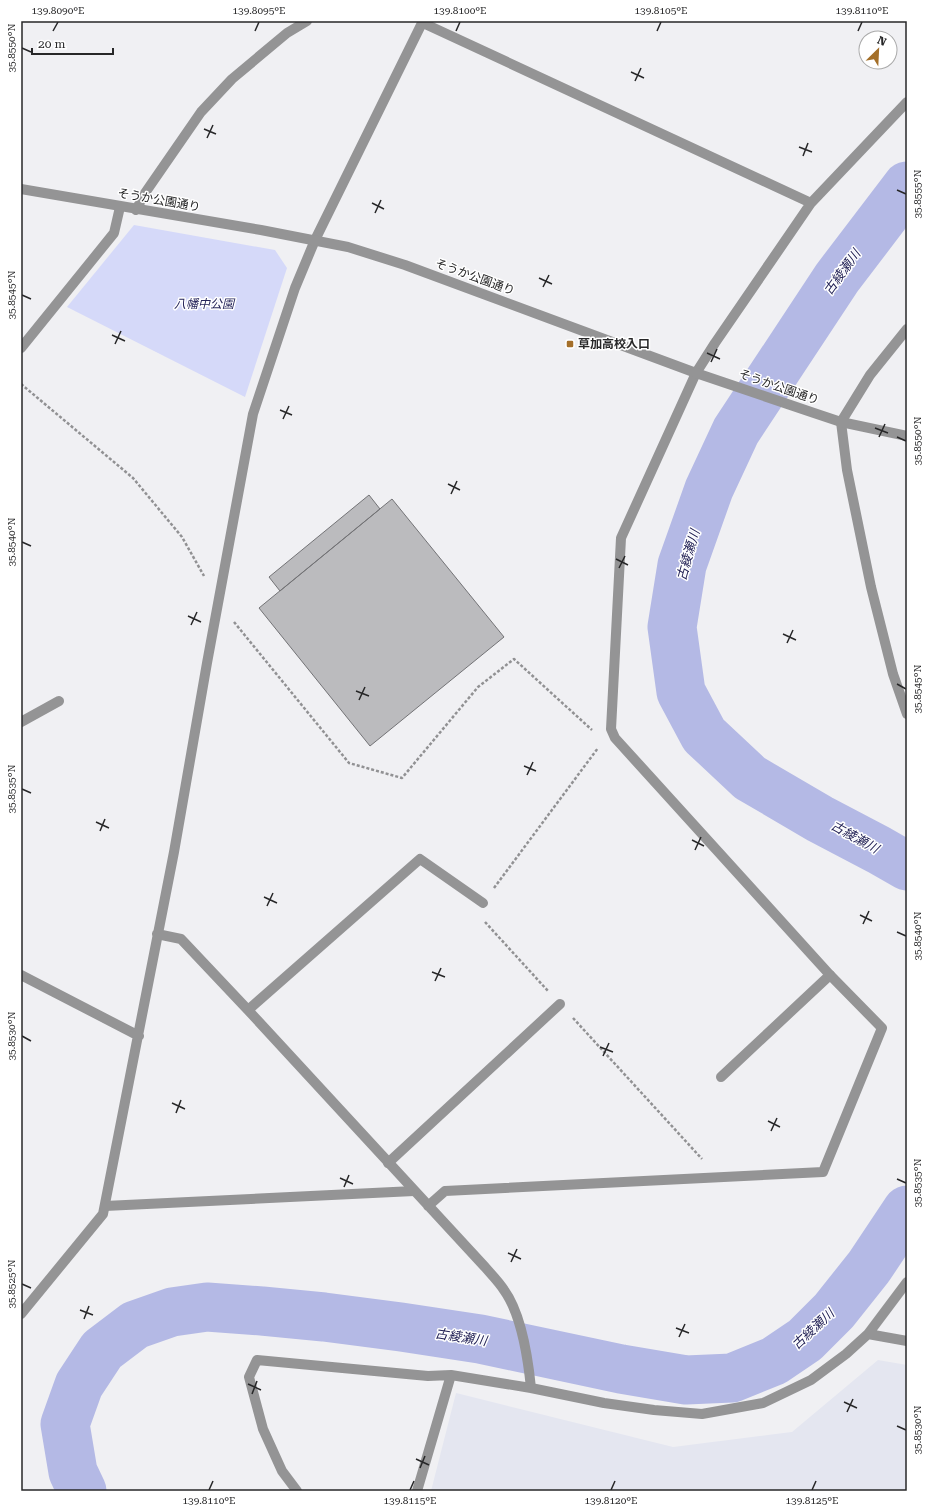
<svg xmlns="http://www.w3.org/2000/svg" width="928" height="1512" viewBox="0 0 928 1512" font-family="'Roboto Serif','Noto Sans JP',serif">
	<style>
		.built { fill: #e4e6f0 }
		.green { fill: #d5d9f9 }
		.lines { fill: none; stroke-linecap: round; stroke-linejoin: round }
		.river { stroke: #b4b9e5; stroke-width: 49 }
		.building { fill: #bbbbbe; stroke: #737376 }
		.path { stroke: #919193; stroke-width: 2.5; stroke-dasharray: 3 2; stroke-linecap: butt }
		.service { stroke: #949495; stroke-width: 10 }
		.minor { stroke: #949495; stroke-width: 10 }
		.tertiary { stroke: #949495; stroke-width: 10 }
		.ticks { fill: none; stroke: #272728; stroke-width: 1.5 }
		.poi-dot { fill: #a46f29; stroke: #fff; stroke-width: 1.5 }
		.labels { text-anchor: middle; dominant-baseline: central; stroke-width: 3; stroke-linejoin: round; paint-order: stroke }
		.street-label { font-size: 12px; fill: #272728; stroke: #fff }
		.park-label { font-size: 12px; font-style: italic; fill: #252459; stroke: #fff }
		.poi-label { font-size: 12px; font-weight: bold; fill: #272728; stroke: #fff; text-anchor: start }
		.water-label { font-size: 13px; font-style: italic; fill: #232256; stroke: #fff }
		.neatline { fill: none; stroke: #272728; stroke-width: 1.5 }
		.ticks-label { font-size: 10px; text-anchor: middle; fill: #272728 }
	</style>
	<rect width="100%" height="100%" fill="#f0f0f3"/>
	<path class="built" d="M878 1360 907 1365V1491H431L456 1393 673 1447 792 1432Z"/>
	<path class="green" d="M134 225 275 250 287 268 245 397 67 307Z"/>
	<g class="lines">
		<path class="river" d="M907 186 837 278 736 431 709 489 682 565 672 627 681 692 704 735 750 778 820 819 879 850 907 866
			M82 1491 73 1472 65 1424 79 1385 102 1350 135 1325 172 1312 207 1307 262 1311 324 1317 401 1327 480 1339 621 1369 686 1380 732 1378 774 1361 805 1340 834 1311 869 1267 907 1210"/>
	</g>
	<path class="building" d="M369 495 380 509 280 591 269 577Z
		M392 499 504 637 370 746 259 608Z"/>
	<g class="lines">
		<path class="path" d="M21 384 133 478 182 537 204 576
			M234 622 349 763 402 778 478 687 514 659 592 730
			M494 888 598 748
			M485 922 548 991
			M573 1018 702 1159"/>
		<path class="service" d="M136 210 145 193 201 112 232 79 287 33 307 21
			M21 722 59 701
			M721 1077 830 975
			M388 1163 560 1004
			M105 1206 414 1191"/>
		<path class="minor" d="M423 23 811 203
			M907 329 870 375 841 422 847 470 871 587 893 674 907 714
			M21 348 114 233 120 207
			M157 934 181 939 248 1010 485 1267C491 1274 499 1282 504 1290 522 1315 528 1358 531 1388
			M21 975 139 1036
			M248 1010 420 859 483 903
			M428 1206 445 1191 823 1172 882 1028 830 975 615 738 611 729 621 538 696 373 715 343 811 203 907 102
			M21 1314 103 1214 174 852 207 663 253 414 295 288 315 240 423 21
			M868 1334 907 1341
			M297 1491 282 1471 263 1429 249 1377 257 1360 428 1376 451 1375 531 1388 604 1403 654 1410 702 1414 763 1403 811 1380 846 1354 868 1334 907 1282
			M417 1491 451 1375"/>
		<path class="tertiary" d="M21 189 261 230 348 247 405 265 696 373 814 413 841 422 907 436"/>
	</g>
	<path class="ticks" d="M53 31 58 22M255 31 259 22M456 31 460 22M657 31 661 22M858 31 862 22M22 48 31 52M631 72 644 78M635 81 641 68M204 129 216 134M207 138 213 125M799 147 812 152M803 156 808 143M897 190 906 194M372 203 384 209M375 213 381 200M539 278 552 284M543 287 549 275M22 295 31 299M112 335 125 341M115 344 121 331M707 353 720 359M711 362 717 349M280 410 292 415M283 419 289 406M875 428 888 433M879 437 885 424M897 437 906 441M448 484 460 490M451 494 457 481M22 542 31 546M616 559 628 565M619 568 625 556M188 616 201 622M191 625 197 612M783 634 796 640M787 643 793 630M897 684 906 689M356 691 369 696M359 700 365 687M524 766 536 771M527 775 533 762M22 789 31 793M96 822 109 828M100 831 105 819M692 840 704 846M695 850 701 837M264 897 277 903M267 906 273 893M860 915 872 921M863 924 869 911M897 932 906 936M432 972 445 977M435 981 441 968M22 1036 31 1041M600 1047 613 1052M603 1056 609 1043M172 1103 185 1109M176 1113 181 1100M768 1121 780 1127M771 1131 777 1118M340 1178 353 1184M897 1179 906 1183M344 1187 349 1175M508 1253 521 1259M511 1262 517 1249M22 1284 31 1288M80 1310 93 1315M84 1319 89 1306M676 1328 689 1333M679 1337 685 1324M248 1384 261 1390M252 1394 257 1381M844 1402 857 1408M847 1412 853 1399M897 1426 906 1430M416 1459 429 1465M420 1468 425 1456M209 1490 213 1481M410 1490 414 1481M611 1490 615 1481M812 1490 816 1481"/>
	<rect class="poi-dot" x="566" y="340" width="8" height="8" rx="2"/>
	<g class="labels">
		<g class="street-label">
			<text transform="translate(159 200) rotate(10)">そうか公園通り</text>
			<text transform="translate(475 277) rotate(20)">そうか公園通り</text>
			<text transform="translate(779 387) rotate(19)">そうか公園通り</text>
		</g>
		<g class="park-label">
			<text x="204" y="304">八幡中公園</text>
		</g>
		<g class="poi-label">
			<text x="578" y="344">草加高校入口</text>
		</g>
		<g class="water-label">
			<text transform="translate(842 272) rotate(-54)">古綾瀬川</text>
			<text transform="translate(688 555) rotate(-74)">古綾瀬川</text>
			<text transform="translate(855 837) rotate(29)">古綾瀬川</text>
			<text transform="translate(813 1329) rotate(-43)">古綾瀬川</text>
			<text transform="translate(461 1337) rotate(9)">古綾瀬川</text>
		</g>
	</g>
	<rect width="928" height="1512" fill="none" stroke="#ffffff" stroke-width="44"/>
	<g transform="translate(878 50) rotate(24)"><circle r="19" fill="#ffffff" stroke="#a9a9a9"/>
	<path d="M0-3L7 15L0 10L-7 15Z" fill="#a46f29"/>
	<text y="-6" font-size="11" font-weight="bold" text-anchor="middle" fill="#272728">N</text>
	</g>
	<path d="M32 48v6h81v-6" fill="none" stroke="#272728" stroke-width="2"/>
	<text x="38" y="48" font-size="12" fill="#272728" stroke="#ffffff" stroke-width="3" paint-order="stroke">20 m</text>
	<rect x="22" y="22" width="884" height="1468" class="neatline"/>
	<g class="ticks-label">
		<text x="58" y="14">139.8090°E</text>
		<text x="259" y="14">139.8095°E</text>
		<text x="460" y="14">139.8100°E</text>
		<text x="661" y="14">139.8105°E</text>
		<text x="862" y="14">139.8110°E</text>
		<text transform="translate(11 48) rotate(-90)" y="4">35.8550°N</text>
		<text transform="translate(917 194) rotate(-90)" y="4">35.8555°N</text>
		<text transform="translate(11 295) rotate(-90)" y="4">35.8545°N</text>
		<text transform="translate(917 441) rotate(-90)" y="4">35.8550°N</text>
		<text transform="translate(11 542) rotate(-90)" y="4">35.8540°N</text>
		<text transform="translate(917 689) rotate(-90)" y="4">35.8545°N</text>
		<text transform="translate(11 789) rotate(-90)" y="4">35.8535°N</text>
		<text transform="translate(917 936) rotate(-90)" y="4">35.8540°N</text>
		<text transform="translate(11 1036) rotate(-90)" y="4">35.8530°N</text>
		<text transform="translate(917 1183) rotate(-90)" y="4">35.8535°N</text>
		<text transform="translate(11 1284) rotate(-90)" y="4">35.8525°N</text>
		<text transform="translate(917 1430) rotate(-90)" y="4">35.8530°N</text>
		<text x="209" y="1504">139.8110°E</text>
		<text x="410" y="1504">139.8115°E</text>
		<text x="611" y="1504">139.8120°E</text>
		<text x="812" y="1504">139.8125°E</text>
	</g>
</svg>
